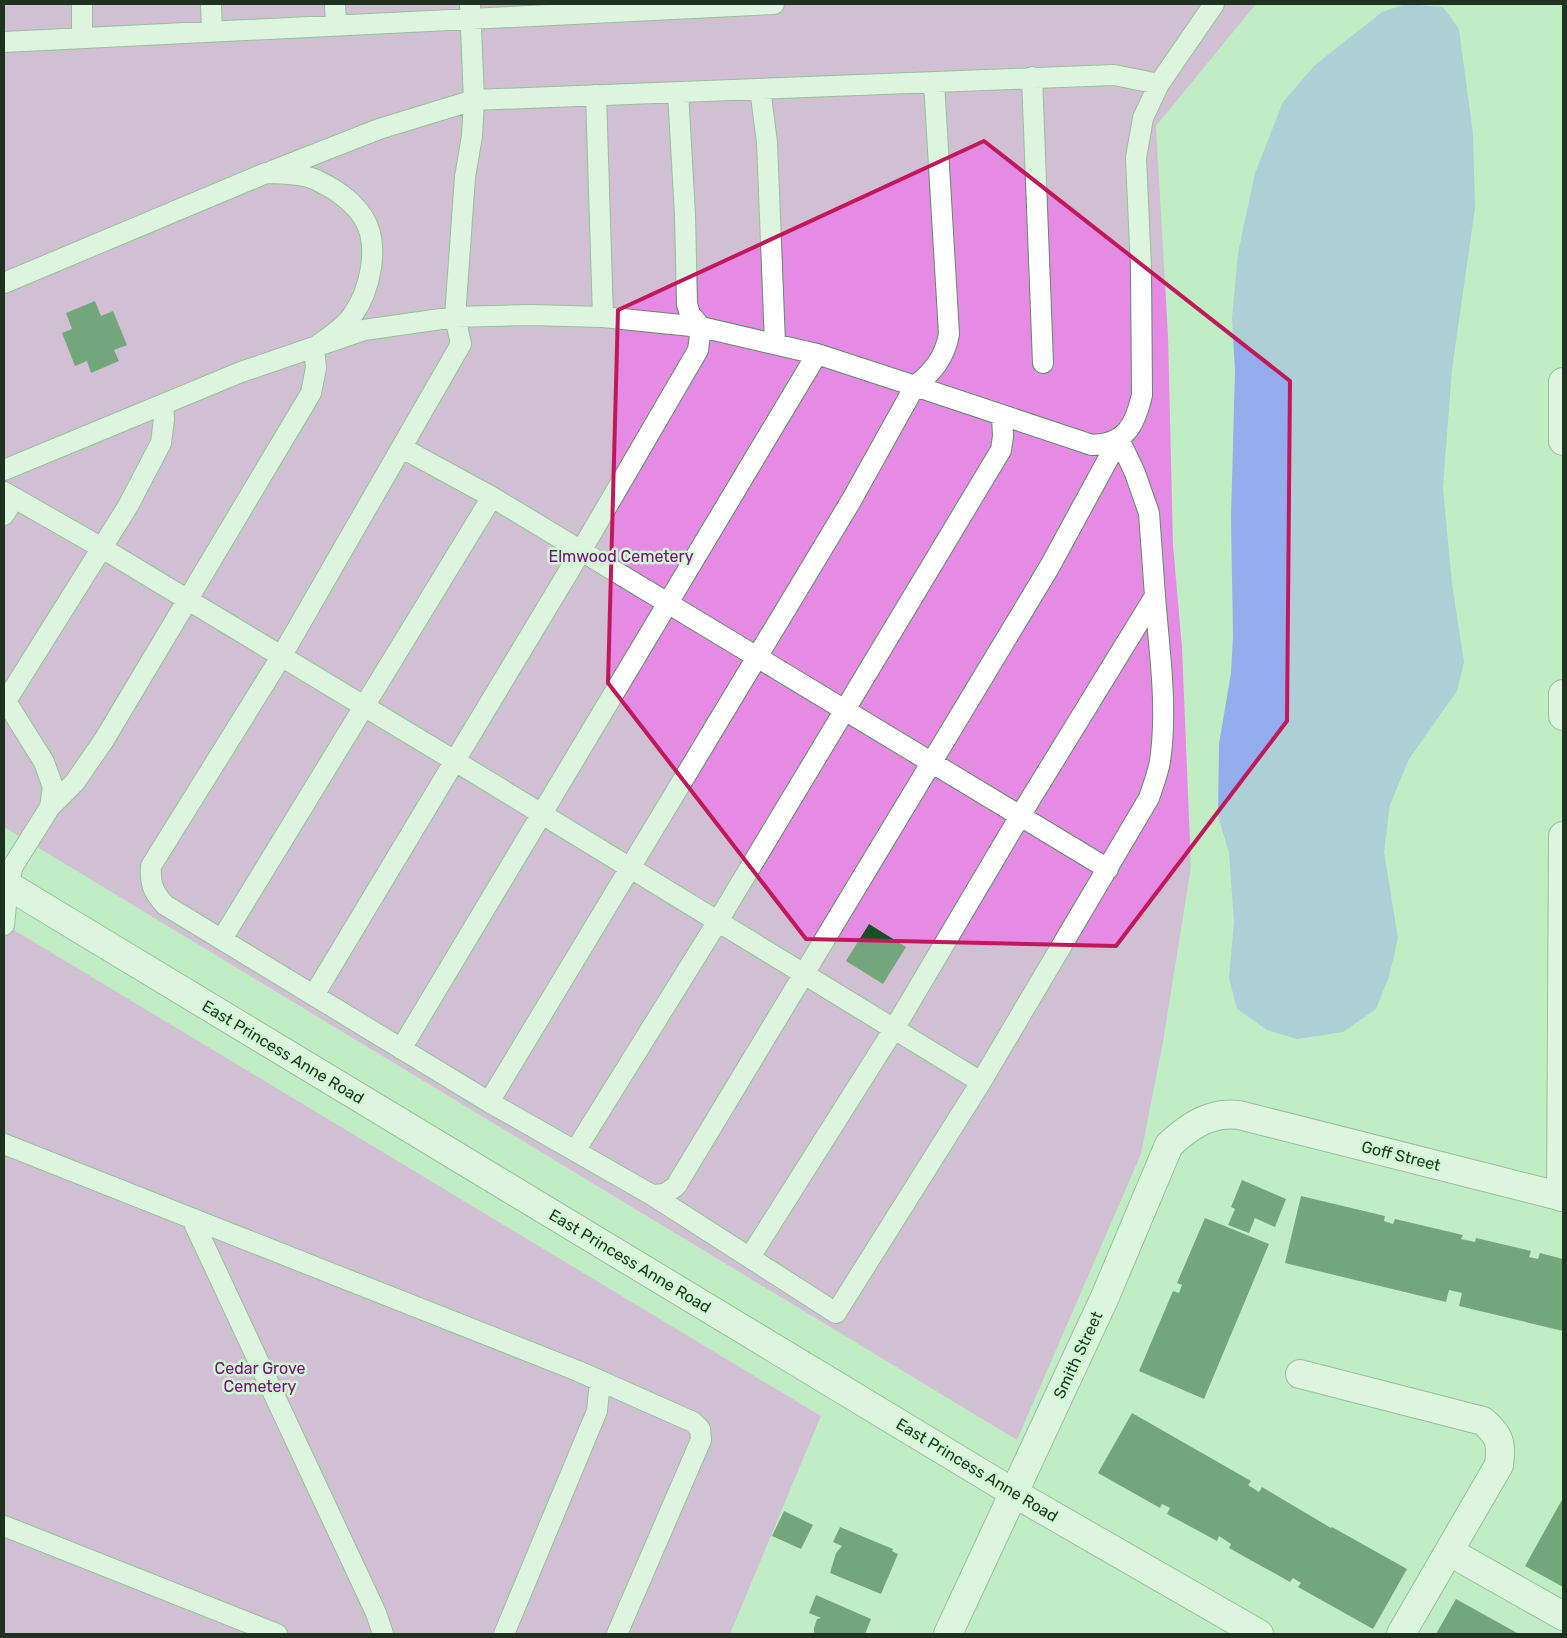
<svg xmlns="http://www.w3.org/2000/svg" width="1567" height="1638" viewBox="0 0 1567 1638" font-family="Rubik,sans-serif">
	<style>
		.green { fill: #e58be4 }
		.water { fill: #94adec }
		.building { fill: #165022 }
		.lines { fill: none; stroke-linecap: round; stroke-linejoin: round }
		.lane-casing { stroke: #618a66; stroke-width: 22 }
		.street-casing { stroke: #618a66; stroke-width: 30 }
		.secondary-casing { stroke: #618a66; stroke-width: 30 }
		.lane { stroke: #fff; stroke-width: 20 }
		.street { stroke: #fff; stroke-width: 28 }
		.secondary { stroke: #fff; stroke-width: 28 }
		.marked { fill: none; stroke: #c2185b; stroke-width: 4; stroke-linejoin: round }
		.labels { text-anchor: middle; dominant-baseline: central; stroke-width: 5; stroke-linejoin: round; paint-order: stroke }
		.park-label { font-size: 16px; fill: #7f0b81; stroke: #cefbd1 }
		.street-label { font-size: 16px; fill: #1f3121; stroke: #cefbd1 }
	</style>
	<rect width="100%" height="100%" fill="#c1edc5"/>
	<path class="green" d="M4 4H1256L1156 126 1168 336 1173 545 1182 648 1191 867 1163 1042 1141 1154 1017 1440 4 827Z
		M4 924 821 1416 730 1634H4Z"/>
	<path class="water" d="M1406 4 1443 7 1459 29 1473 134 1475 208 1452 369 1443 487 1452 584 1464 662 1457 691 1409 759 1390 805 1384 852 1398 938 1389 977 1376 1009 1343 1032 1297 1039 1267 1030 1237 1009 1229 978 1234 922 1229 853 1218 816 1219 744 1231 673 1233 636 1231 517 1235 371 1232 318 1238 253 1255 173 1283 102 1314 66 1339 46 1382 12Z"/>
	<path class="building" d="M95 301 101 316 113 311 127 345 114 350 119 361 91 373 87 361 75 366 62 333 72 329 66 313Z
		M869 924 906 947 883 984 846 961Z
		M1242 1180 1286 1199 1275 1227 1255 1218 1249 1233 1228 1225 1235 1209 1231 1207Z
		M1301 1196 1385 1216 1384 1221 1393 1224 1395 1219 1463 1235 1461 1239 1475 1242 1476 1238 1531 1251 1529 1257 1538 1259 1540 1253 1563 1259V1331L1459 1306 1462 1293 1449 1290 1446 1302 1285 1263Z
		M1205 1218 1269 1244 1204 1399 1139 1371 1173 1291 1179 1293 1182 1285 1177 1283Z
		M1132 1413 1251 1481 1248 1485 1259 1492 1262 1487 1331 1528 1332 1527 1407 1569 1373 1629 1298 1587 1301 1583 1293 1578 1290 1582 1229 1548 1231 1544 1219 1536 1217 1541 1167 1514 1170 1508 1162 1504 1160 1508 1098 1473Z
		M1563 1498V1587L1525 1566Z
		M784 1511 813 1525 801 1549 772 1536Z
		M840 1527 893 1549 892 1551 898 1554 881 1594 830 1573 836 1553 842 1546 833 1542Z
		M816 1595 871 1619 865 1634H814V1628L817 1619 821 1618 809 1613Z
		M1456 1599 1519 1634H1436Z"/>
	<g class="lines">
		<defs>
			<path id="lane" d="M82 4V38
				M211 4 212 32
				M335 4 336 25
				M470 4 474 100 472 136 465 177 455 317 461 344 281 657 151 866C150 884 153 892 165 905L489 1102 652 1195 836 1313 981 1082 1149 798C1153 786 1158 773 1160 761 1168 707 1159 650 1155 596
				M4 42 774 4
				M1032 77 1043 363
				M760 89 767 142 775 343
				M596 95 603 317
				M272 171 379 129 474 100 1114 75 1159 84
				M4 283 266 173C285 174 305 173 322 183 337 190 354 203 363 217 381 245 370 291 352 316 343 329 327 338 314 348L316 368 311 393 104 740 75 782 50 807 13 866 8 885 4 925
				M402 448 492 497 1108 869
				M4 470 241 372 364 330 455 317 531 315 603 317 701 327 817 354 915 386C933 372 945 357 949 334L934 82
				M4 492 102 548 455 761 981 1082
				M4 515 14 498
				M4 698 44 762 53 787 50 807
				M6 701 128 506 161 443 164 419 163 405
				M222 939 492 497
				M314 995 581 551 698 350 701 327 690 314 687 304 685 215 678 92
				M401 1049C539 817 680 587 817 354
				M489 1102 851 501 915 386 1092 445C1126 444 1135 425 1142 395L1141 268 1136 158 1143 118 1159 84 1214 4
				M4 1144 578 1371 693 1422 700 1429 701 1440 617 1634
				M575 1151 718 921 1001 450 1003 436 1002 416
				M652 1195 665 1194 676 1186 1050 566 1119 439
				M192 1219 376 1613 383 1634
				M750 1257 894 1029 1020 816 1155 596 1149 513 1135 473 1119 439
				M4 1526 277 1634
				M504 1634 597 1411 600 1381"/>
			<path id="street" d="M1563 382V441
				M1563 694V716
				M1561 1197 1563 836
				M1300 1374 1483 1421C1500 1436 1502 1443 1499 1465L1401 1634
				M1450 1552 1563 1616
				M948 1634 1105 1297 1169 1145C1188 1127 1211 1111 1239 1115L1563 1197"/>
			<path id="secondary" d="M4 883 1014 1493 1259 1634"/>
		</defs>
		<use href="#lane" class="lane-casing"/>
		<use href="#street" class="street-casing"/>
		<use href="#secondary" class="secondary-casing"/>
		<use href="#lane" class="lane"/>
		<use href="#street" class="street"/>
		<use href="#secondary" class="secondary"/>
	</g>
	<path d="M0 0H1567V1638H0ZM984 141 1290 381 1287 721 1116 946 806 939 608 683 618 310Z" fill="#c1edc5" fill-opacity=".55" fill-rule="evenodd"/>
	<path class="marked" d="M984 141 1290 381 1287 721 1116 946 806 939 608 683 618 310Z"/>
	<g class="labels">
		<g class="park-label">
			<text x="621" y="556">Elmwood Cemetery</text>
			<text x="260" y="1368">Cedar Grove<tspan x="260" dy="18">Cemetery</tspan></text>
		</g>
		<g class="street-label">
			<text transform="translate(283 1052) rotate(31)">East Princess Anne Road</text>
			<text transform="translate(1401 1156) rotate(14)">Goff Street</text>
			<text transform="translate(630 1261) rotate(31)">East Princess Anne Road</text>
			<text transform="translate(1078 1355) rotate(-65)">Smith Street</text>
			<text transform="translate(977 1470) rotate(31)">East Princess Anne Road</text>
		</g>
	</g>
	<rect width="1567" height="1638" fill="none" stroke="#1f3121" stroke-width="10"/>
</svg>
